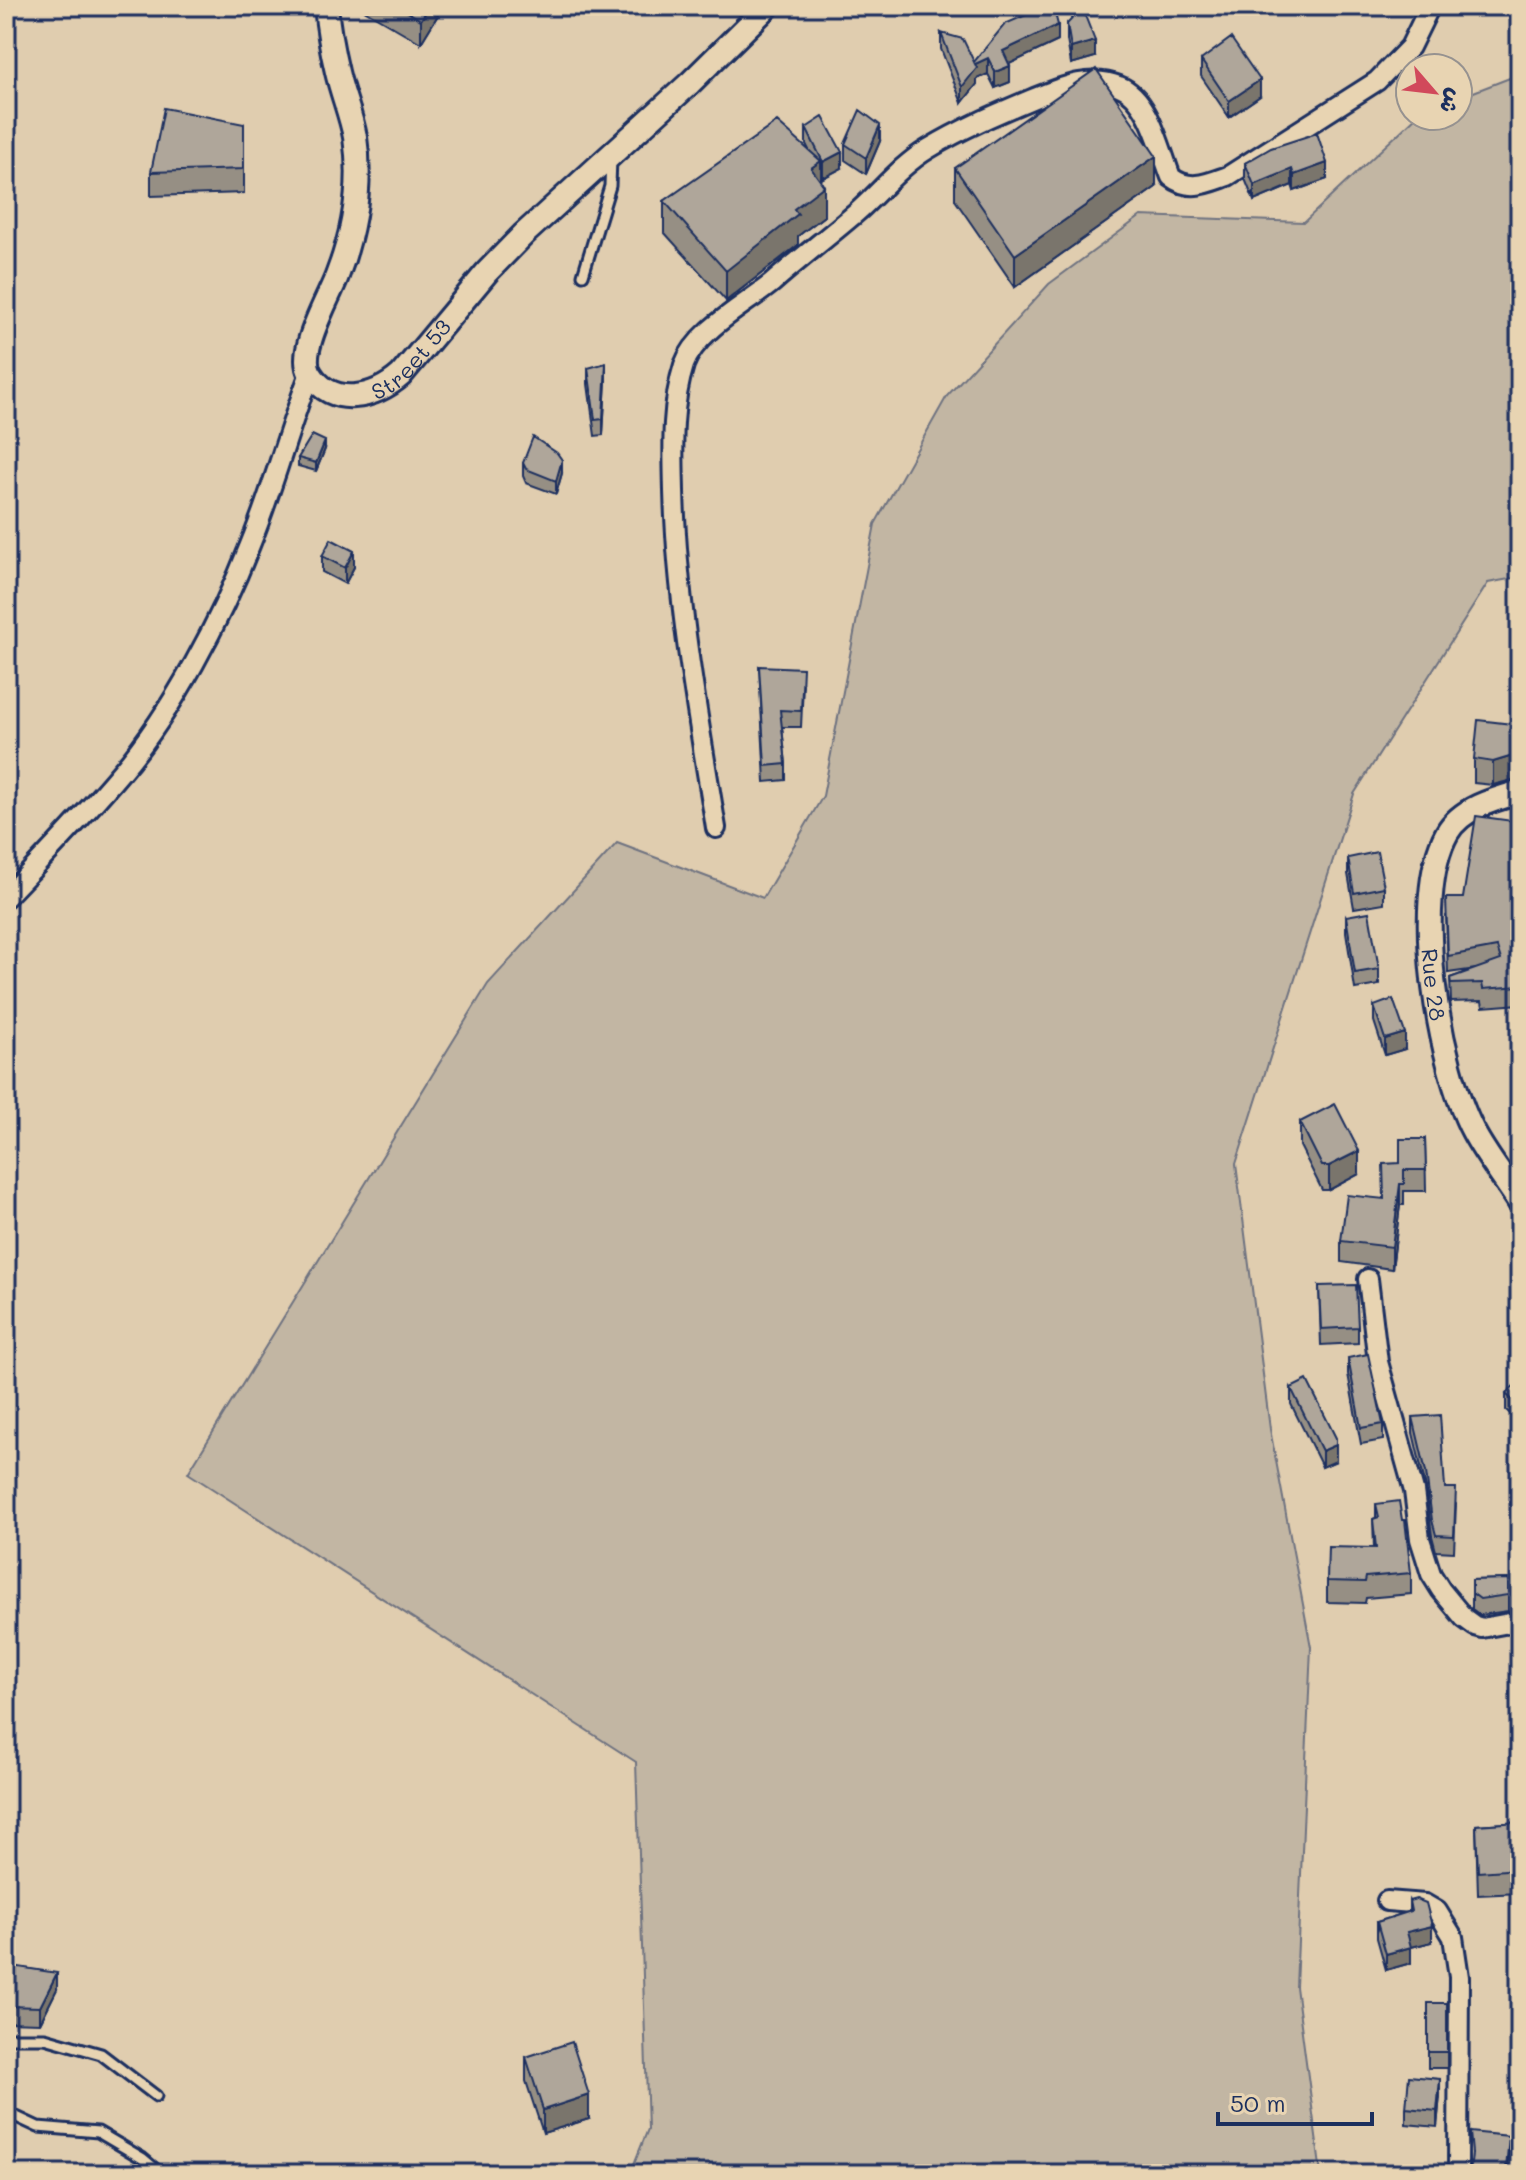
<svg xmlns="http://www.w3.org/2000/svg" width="1526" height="2180" viewBox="0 0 1526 2180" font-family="Mali,'Playpen Sans Arabic',sans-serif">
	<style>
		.green { fill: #c2b6a3; stroke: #6e7280; stroke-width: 2 }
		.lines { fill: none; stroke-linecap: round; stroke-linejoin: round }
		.service-casing { stroke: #1b2f5e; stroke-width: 15 }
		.minor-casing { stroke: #1b2f5e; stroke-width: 24 }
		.tertiary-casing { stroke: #1b2f5e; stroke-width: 28 }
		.service { stroke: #e8d4b2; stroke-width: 9 }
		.minor { stroke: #e8d4b2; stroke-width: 18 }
		.tertiary { stroke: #e8d4b2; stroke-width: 22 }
		.wall { fill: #968f84; stroke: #1b2f5e; stroke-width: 2 }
		.shaded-wall { fill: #7a746c; stroke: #1b2f5e; stroke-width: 2 }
		.building { fill: #afa69a; stroke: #1b2f5e; stroke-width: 2 }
		.labels { text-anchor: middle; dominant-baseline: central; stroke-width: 6; stroke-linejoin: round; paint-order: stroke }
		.street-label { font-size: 22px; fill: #1b2f5e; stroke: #e8d4b2 }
	</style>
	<rect width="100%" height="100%" fill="#e0cdaf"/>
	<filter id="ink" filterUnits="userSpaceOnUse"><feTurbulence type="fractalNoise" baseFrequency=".0125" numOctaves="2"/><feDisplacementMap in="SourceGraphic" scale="16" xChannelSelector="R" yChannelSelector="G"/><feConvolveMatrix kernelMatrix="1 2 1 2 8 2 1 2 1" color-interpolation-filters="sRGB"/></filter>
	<g filter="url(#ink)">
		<path class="green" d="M1520 74V577L1488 583 1354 794 1236 1164 1270 1429 1311 1647 1296 1987 1321 2174H630L648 2129 636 1762 188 1473 488 984 617 843 763 898 823 796 875 524 947 396 1049 284 1141 216 1304 222 1417 116H1458V98Z"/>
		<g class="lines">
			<defs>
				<path id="service" d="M583 275 610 186 611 158
					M6 2038H45L101 2054 156 2096
					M6 2112 38 2127 98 2132 142 2158 161 2174"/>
				<path id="minor" d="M716 828C698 716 677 604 674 491 673 448 671 406 684 365 696 331 745 305 772 283 799 259 828 237 856 213 880 192 900 166 928 149 961 129 996 114 1032 99 1060 88 1089 74 1119 86 1149 97 1160 149 1171 177 1190 192 1208 183 1228 176L1377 81 1410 47 1430 6
					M6 897C45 856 85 815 121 772 173 711 221 619 250 545 273 489 288 430 310 373
					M1368 1279 1378 1362 1414 1491 1420 1539 1431 1574 1441 1590 1464 1618 1475 1626 1482 1628 1520 1621
					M1387 1901 1425 1904 1437 1911 1453 1937 1459 1977 1458 2174"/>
				<g id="tertiary">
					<path id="s1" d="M326 6C328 28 332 51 337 72 342 94 351 115 355 137 362 183 354 232 337 276 329 298 297 351 310 373 332 409 375 398 401 375L487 272 524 234 690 83 768 6"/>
					<path id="s2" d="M1520 792C1495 799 1461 808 1447 833 1410 899 1439 1066 1473 1131 1486 1156 1505 1179 1520 1203"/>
				</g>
			</defs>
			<use href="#service" class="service-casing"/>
			<use href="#minor" class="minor-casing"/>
			<use href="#tertiary" class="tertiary-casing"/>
			<use href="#service" class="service"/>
			<use href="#minor" class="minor"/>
			<use href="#tertiary" class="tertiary"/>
		</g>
		<path class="wall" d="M359 6H441V10L421 43 359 7Z
			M1067 24 1095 57 1071 64 1067 40Z
			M941 33 974 62 1058 41 1009 64 1010 82 995 88 988 74 977 79V84L962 103 941 49Z
			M1201 60 1260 96 1229 117 1201 76Z
			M244 124V193L151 196V172Z
			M806 128 842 168 823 178 821 174 824 216 798 236V245L726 301 664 232V201L809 150 806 144Z
			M1317 133 1327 179 1294 191 1292 185 1254 201 1245 179V163Z
			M880 141 866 174 845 160V144Z
			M955 168 1156 187 1015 287 955 200Z
			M588 368 606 379 603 435 595 436 588 384Z
			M325 449 316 471 298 466V458Z
			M523 463 562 473 556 494 526 483 523 476Z
			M322 556 354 567 345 584 322 572Z
			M759 666 803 684 801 727H782L786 764V780L765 782Z
			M1520 725V779H1516L1493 785 1474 783V759Z
			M1520 822V1004L1483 1007 1482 1001 1451 1002 1450 978 1476 969 1448 973 1446 916 1463 898Z
			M1348 858 1384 887V903L1354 908 1348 874Z
			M1346 916 1379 969V985L1355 989 1346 932Z
			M1374 1006 1405 1049 1385 1055 1374 1021Z
			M1300 1122 1359 1174 1329 1190H1322L1300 1146Z
			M1425 1139 1426 1191H1404V1205H1400L1392 1269 1341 1262V1241L1384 1199 1400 1163Z
			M1319 1286 1358 1327V1343L1321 1345Z
			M1348 1358 1383 1424V1440L1361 1444 1348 1374Z
			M1520 1380V1423L1506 1410V1394Z
			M1291 1388 1336 1461 1322 1467 1291 1404Z
			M1413 1417 1445 1488 1456 1504 1454 1552 1436 1551 1432 1536 1426 1488 1413 1433Z
			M1376 1504 1411 1573V1594L1366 1598 1365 1603 1327 1602V1581L1374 1548 1373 1519 1376 1518Z
			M1508 1579V1611L1480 1615 1472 1609V1580Z
			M1520 1822V1893L1478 1895 1476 1825Z
			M1409 1901 1432 1942 1411 1947V1963L1386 1970 1377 1938V1922L1409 1912Z
			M6 1965 57 1989 40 2023 6 2022Z
			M1428 2003H1447V2068H1428Z
			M526 2057 589 2119 543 2133 526 2081Z
			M1440 2095 1437 2127 1406 2124V2108Z"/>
		<path class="shaded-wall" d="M429 6H441V10L421 43V20Z
			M1058 25V41L1003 67V51Z
			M1095 41V57L1071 64V48Z
			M988 58V74L977 79V84L962 103V87L975 64Z
			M1010 66V82L995 88V72Z
			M1260 80V96L1229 117V101Z
			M880 125V141L866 174V158Z
			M842 152V168L823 178V162Z
			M1156 156V187L1015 287V255Z
			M821 161V188L824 186V216L798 236V245L726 301V271L811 168Z
			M1327 163V179L1294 191V175Z
			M1292 169V185L1254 201V185Z
			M606 363V379L603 435V419Z
			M325 441V449L316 471V463Z
			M562 460V473L556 494V481Z
			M354 551V567L345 584V568Z
			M1516 755V779L1493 785V762Z
			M1405 1033V1049L1385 1055V1039Z
			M1359 1151V1174L1329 1190V1166Z
			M1400 1184V1205L1392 1269V1247Z
			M1336 1445V1461L1322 1467V1451Z
			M1432 1926V1942L1407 1948V1932Z
			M1411 1947V1963L1386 1970V1954Z
			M57 1973V1989L40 2023V2007Z
			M1440 2079V2095L1437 2127V2111Z
			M589 2095V2119L543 2133V2110Z
			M1509 2136V2159L1508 2174H1506Z"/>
		<path class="building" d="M398 6H429L421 20Z
			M1047 6H1053L1058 25 1003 51 1010 66 995 72 988 58 975 64 977 68 962 87 941 33 963 39 974 62 1005 24Z
			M1082 8 1095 41 1071 48 1067 24Z
			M1231 38 1260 80 1229 101 1201 60Z
			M1096 69 1156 156 1015 255 955 168Z
			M164 108 244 124V169L151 172Z
			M860 110 880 125 866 158 845 144Z
			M823 117 842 152 823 162 806 128Z
			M777 122 821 161 811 168 824 186 794 209 798 214 726 271 664 201Z
			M1317 133 1327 163 1294 175 1292 169 1254 185 1245 163 1271 148Z
			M606 363 603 419 595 420 588 368Z
			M312 435 325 441 316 463 298 458Z
			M533 437 557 453 562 460 556 481 526 469 523 463Z
			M331 539 354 551 345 568 322 556Z
			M759 666 803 668 801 711 780 710 786 764 765 766Z
			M1478 720 1520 725V755H1516L1493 762 1474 759Z
			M1476 816 1520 822V986L1483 989 1482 983 1451 984 1450 978 1501 960 1497 947 1448 956 1446 898H1463Z
			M1377 852 1384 887 1354 893 1348 858Z
			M1369 912 1379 969 1355 973 1346 916Z
			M1393 999 1405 1033 1385 1039 1374 1006Z
			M1335 1104 1359 1151 1329 1166H1322L1300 1122Z
			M1400 1139H1425L1426 1170H1404V1184H1400L1392 1247 1341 1241 1347 1195 1384 1199 1383 1164 1400 1163Z
			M1356 1285 1358 1327 1321 1329 1319 1286Z
			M1368 1354 1383 1424 1361 1428 1348 1358Z
			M1307 1380 1336 1438V1445L1322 1451 1291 1388Z
			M1520 1380V1407L1506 1394Z
			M1440 1415 1445 1488H1456L1454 1536 1436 1535 1432 1520 1426 1472 1413 1417Z
			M1399 1501 1402 1520H1405L1411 1573 1366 1577 1365 1582 1327 1581 1328 1547 1376 1548 1373 1519 1379 1517 1376 1504Z
			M1508 1579V1595L1480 1599 1472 1593V1580Z
			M1520 1822V1869L1478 1872 1476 1825Z
			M1416 1899 1426 1903 1432 1926 1407 1932 1411 1947 1386 1954 1377 1922 1411 1911 1409 1901Z
			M6 1965 57 1973 40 2007 6 2006Z
			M1428 2003H1447V2052H1428Z
			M572 2042 589 2095 543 2110 526 2057Z
			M1409 2076 1440 2079 1437 2111 1406 2108Z
			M1470 2132 1509 2136 1506 2169H1520V2174H1470L1472 2153Z"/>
	</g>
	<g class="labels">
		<g class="street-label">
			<text stroke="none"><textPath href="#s1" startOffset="502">Street 53</textPath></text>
			<text stroke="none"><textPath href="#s2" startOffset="240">Rue 28</textPath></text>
		</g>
	</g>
	<rect width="1526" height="2180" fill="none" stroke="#e8d4b2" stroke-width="32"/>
	<rect x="16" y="16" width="1494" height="2148" fill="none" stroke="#1b2f5e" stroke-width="3" filter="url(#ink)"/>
	<g transform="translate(1434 92) rotate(118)"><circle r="38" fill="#e8d4b2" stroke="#969290" stroke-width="2"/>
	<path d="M0-6L14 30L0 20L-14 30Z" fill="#d1495b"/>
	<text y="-12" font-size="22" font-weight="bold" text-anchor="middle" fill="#1b2f5e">ش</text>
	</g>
	<path d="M1218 2112v12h154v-12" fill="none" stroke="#1b2f5e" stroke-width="4"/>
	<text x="1230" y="2112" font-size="24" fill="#1b2f5e" stroke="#e8d4b2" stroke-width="6" paint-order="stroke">50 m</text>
</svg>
